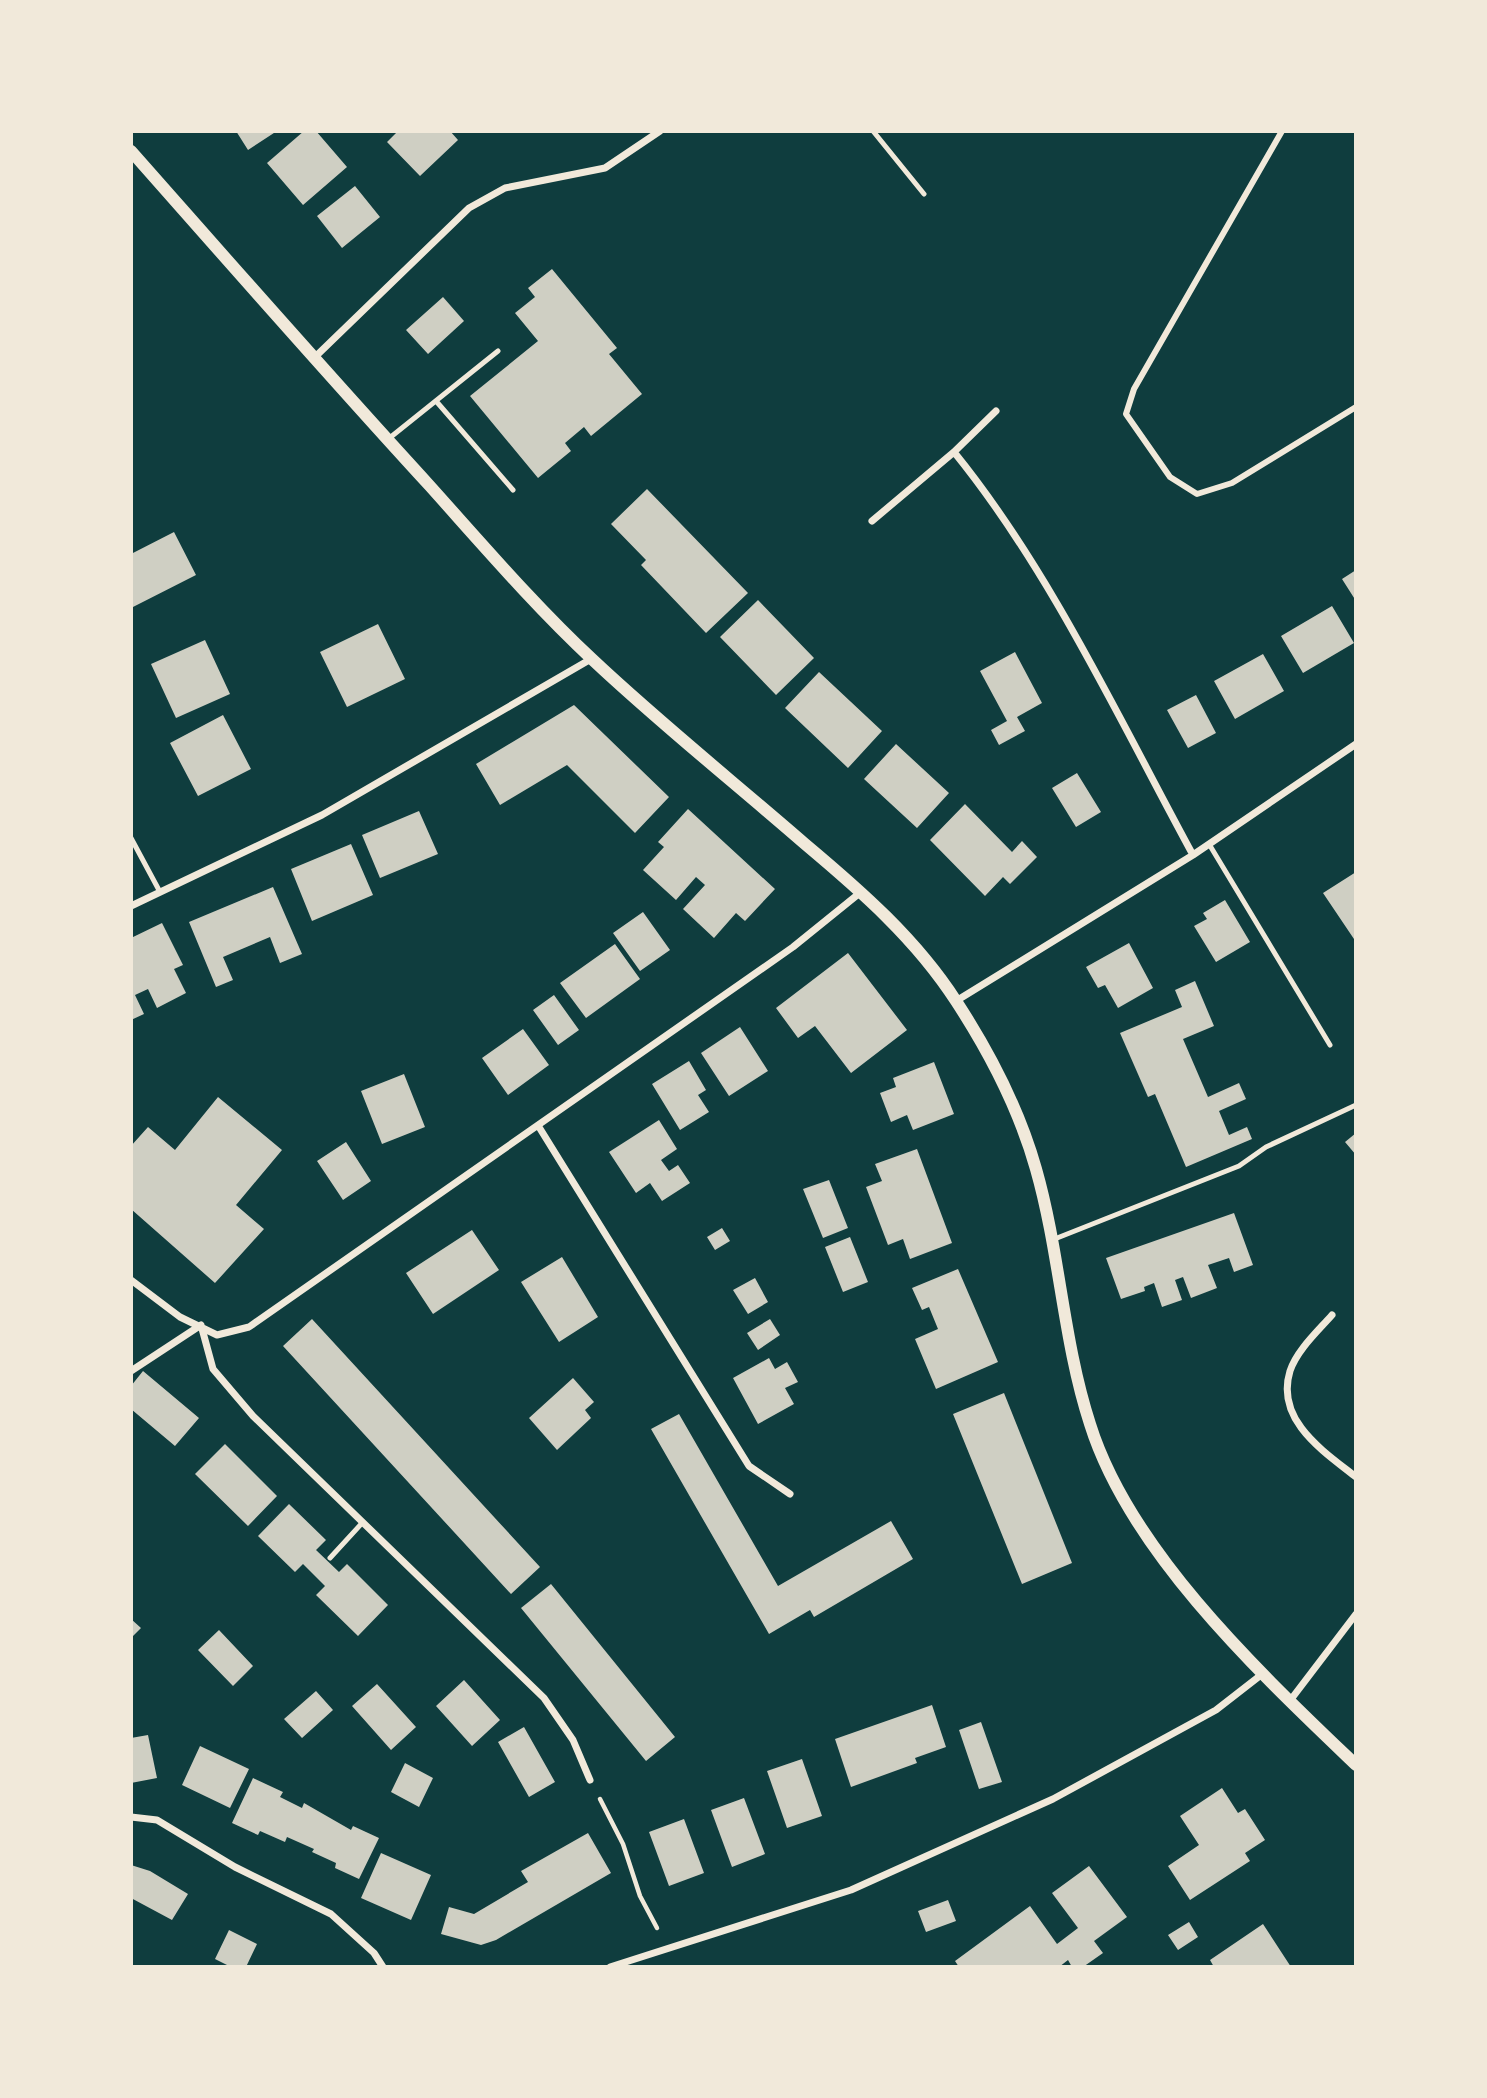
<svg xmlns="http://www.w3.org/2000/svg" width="1487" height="2098" viewBox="0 0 1487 2098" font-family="'Golos Text',sans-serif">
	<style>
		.building { fill: #cfcfc3 }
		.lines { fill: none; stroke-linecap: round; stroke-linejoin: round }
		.path { stroke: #f1e9da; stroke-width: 4.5 }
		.service { stroke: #f1e9da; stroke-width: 5 }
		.pedestrian { stroke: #f1e9da; stroke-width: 6 }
		.minor { stroke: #f1e9da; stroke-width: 7 }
		.tertiary { stroke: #f1e9da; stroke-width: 12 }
	</style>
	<rect width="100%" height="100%" fill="#0f3d3e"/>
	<path class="building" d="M236 131H277L248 150Z
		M304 131H316L347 167 303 205 267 163Z
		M398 131H450L458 140 420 176 387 142Z
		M355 186 380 217 342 248 317 216Z
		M552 269 617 348 609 354 642 394 591 436 584 427 565 443 571 451 538 478 470 396 538 341 515 313 535 297 528 288Z
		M443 297 464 321 428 354 406 330Z
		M647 489 748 593 706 633 641 565 646 560 611 524Z
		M174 532 196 575 131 608V554Z
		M1356 570V601L1342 579Z
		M758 600 814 658 776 695 720 637Z
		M1332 606 1354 643 1303 673 1281 636Z
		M378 624 405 679 347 707 320 652Z
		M205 640 230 694 176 718 151 664Z
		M1015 652 1042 703 1017 717 1025 731 999 745 991 730 1007 721 980 671Z
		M1263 654 1284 691 1235 719 1214 681Z
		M819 672 882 731 848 768 785 708Z
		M1196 695 1216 733 1188 748 1167 710Z
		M574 705 669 797 635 833 567 765 500 805 476 764Z
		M223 715 251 769 198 796 170 743Z
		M896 744 949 793 917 828 864 779Z
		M1077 773 1101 812 1076 827 1052 788Z
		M965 804 1012 852 1022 841 1037 857 1010 884 1003 877 985 896 930 840Z
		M688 809 775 889 745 921 736 913 714 938 683 909 705 885 696 877 676 900 643 870 664 847 658 842Z
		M419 811 438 854 380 878 362 835Z
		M351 844 373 895 312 921 291 869Z
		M1356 872V942L1323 893Z
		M273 887 302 954 280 963 270 937 223 957 233 980 216 987 189 922Z
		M1225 900 1250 942 1216 962 1194 926 1207 919 1203 913Z
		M643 912 670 950 640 971 613 933Z
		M162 923 183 965 174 969 186 993 157 1008 148 989 135 995 144 1014 131 1020V938Z
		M1129 943 1153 988 1118 1008 1105 985 1098 988 1086 967Z
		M615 944 640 979 586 1018 560 983Z
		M848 953 907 1030 851 1073 815 1026 798 1038 776 1008Z
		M1195 981 1214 1026 1183 1039 1208 1097 1239 1083 1246 1099 1219 1111 1229 1135 1247 1127 1252 1139 1186 1167 1155 1094 1148 1097 1120 1033 1182 1007 1175 990Z
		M554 995 579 1030 558 1045 533 1010Z
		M740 1027 768 1071 729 1096 701 1053Z
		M523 1029 549 1065 508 1095 482 1058Z
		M689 1061 706 1090 698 1095 709 1112 680 1130 652 1084Z
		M934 1062 954 1114 913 1130 907 1115 891 1122 880 1093 896 1087 893 1078Z
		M404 1074 425 1127 382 1144 361 1091Z
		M218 1097 282 1150 236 1205 264 1229 215 1283 131 1209V1146L148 1127 175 1150Z
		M659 1120 677 1149 661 1160 669 1171 678 1165 690 1183 662 1201 650 1183 636 1193 609 1152Z
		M1356 1133V1155L1345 1142Z
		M346 1142 371 1181 343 1200 317 1161Z
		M917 1149 952 1243 910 1259 903 1239 888 1245 866 1187 882 1181 875 1164Z
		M829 1180 848 1228 823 1238 803 1189Z
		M1234 1213 1253 1265 1234 1272 1229 1258 1208 1265 1217 1288 1191 1298 1183 1277 1175 1280 1182 1300 1162 1307 1154 1283 1144 1287 1145 1291 1121 1299 1106 1258Z
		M722 1228 730 1241 715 1250 707 1237Z
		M472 1230 499 1270 433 1314 406 1273Z
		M850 1237 868 1282 843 1292 825 1247Z
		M562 1257 598 1317 559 1342 521 1282Z
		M958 1269 998 1362 936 1389 915 1339 938 1329 929 1307 922 1310 912 1288Z
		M755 1278 768 1302 748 1314 733 1290Z
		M312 1319 540 1567 511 1594 283 1346Z
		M770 1319 780 1335 758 1350 747 1333Z
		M769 1358 775 1369 787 1362 798 1382 785 1388 794 1404 758 1424 733 1378Z
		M143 1371 199 1418 175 1446 131 1409V1386Z
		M573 1378 594 1402 585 1410 591 1418 557 1450 529 1418Z
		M1004 1393 1072 1563 1022 1584 953 1414Z
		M679 1414 778 1586 891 1521 913 1559 814 1617 810 1610 769 1634 651 1429Z
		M225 1444 277 1496 248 1526 195 1474Z
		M289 1504 326 1540 316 1550 339 1572 347 1564 388 1605 358 1636 316 1595 325 1586 303 1564 295 1572 258 1536Z
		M551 1584 675 1737 646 1761 521 1608Z
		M131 1619 141 1628 131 1638Z
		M219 1630 253 1666 233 1686 198 1650Z
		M464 1680 500 1720 472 1746 436 1706Z
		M377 1684 416 1727 391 1750 352 1706Z
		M316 1691 333 1710 302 1738 284 1719Z
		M932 1705 946 1747 915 1758 917 1763 851 1787 835 1739Z
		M981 1722 1002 1782 979 1789 959 1730Z
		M524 1727 555 1782 529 1797 498 1742Z
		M148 1735 157 1778 131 1783V1738Z
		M200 1746 249 1769 230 1808 182 1785Z
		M802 1759 822 1816 787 1828 767 1771Z
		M405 1763 433 1778 419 1807 391 1792Z
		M253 1778 283 1792 280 1797 302 1808 304 1803 351 1830 353 1826 379 1838 359 1879 335 1868 336 1863 312 1852 314 1849 287 1837 285 1842 260 1831 258 1835 232 1823Z
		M1222 1788 1238 1813 1245 1809 1265 1840 1245 1853 1250 1861 1190 1900 1168 1866 1199 1845 1180 1816Z
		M744 1798 765 1854 732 1867 711 1810Z
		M684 1819 704 1873 669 1886 649 1832Z
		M588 1833 611 1873 496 1940 481 1945 441 1934 449 1907 474 1914 528 1882 521 1871Z
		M381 1853 431 1875 411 1920 361 1898Z
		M131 1865 150 1871 188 1894 172 1920 131 1898Z
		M1089 1866 1127 1917 1094 1941 1103 1953 1083 1967H1072L1068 1960 1059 1967H959L955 1961 1030 1906 1057 1944 1078 1928 1052 1893Z
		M948 1900 956 1921 926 1932 918 1911Z
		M1189 1922 1198 1937 1178 1950 1168 1935Z
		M1263 1924 1291 1967H1214L1210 1960Z
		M229 1930 257 1944 246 1967H231L215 1959Z"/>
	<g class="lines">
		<path class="path" d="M600 1799 623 1844 640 1896 657 1928"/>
		<path class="service" d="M873 131 924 194
			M436 401 513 490
			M387 440 498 351
			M131 838 160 892
			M1209 844 1330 1045
			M1052 1240 1239 1166 1266 1147 1356 1105
			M330 1558 363 1522"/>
		<path class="pedestrian" d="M1282 131 1134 389 1126 414 1170 477 1197 494 1232 483 1356 407"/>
		<path class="minor" d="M314 358 469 208 505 188 605 168 660 131
			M954 452C1050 570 1120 721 1193 855
			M872 521 954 452 996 411
			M131 906 322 815 591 659
			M956 1001 1193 855 1356 744
			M539 1127 749 1466 790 1494
			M131 1280 180 1317 217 1335 249 1327 793 947 861 892
			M1332 1315C1318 1331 1297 1350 1290 1371 1275 1420 1323 1451 1356 1477
			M131 1371 201 1325 213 1369 253 1416 544 1698 573 1740 590 1780
			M1289 1702 1356 1614
			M131 1817 157 1820 235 1867 331 1914 374 1953 383 1967
			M610 1967 851 1890 1053 1799 1216 1710 1261 1675"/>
		<path class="tertiary" d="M131 151C230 263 328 375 429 485 482 544 535 606 593 660 661 724 735 783 805 844 861 891 916 939 956 1001 990 1053 1019 1109 1036 1169 1060 1253 1063 1341 1090 1424 1130 1552 1261 1674 1356 1765"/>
	</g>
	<rect width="1487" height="2098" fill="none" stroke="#f1e9da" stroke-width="266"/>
</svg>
